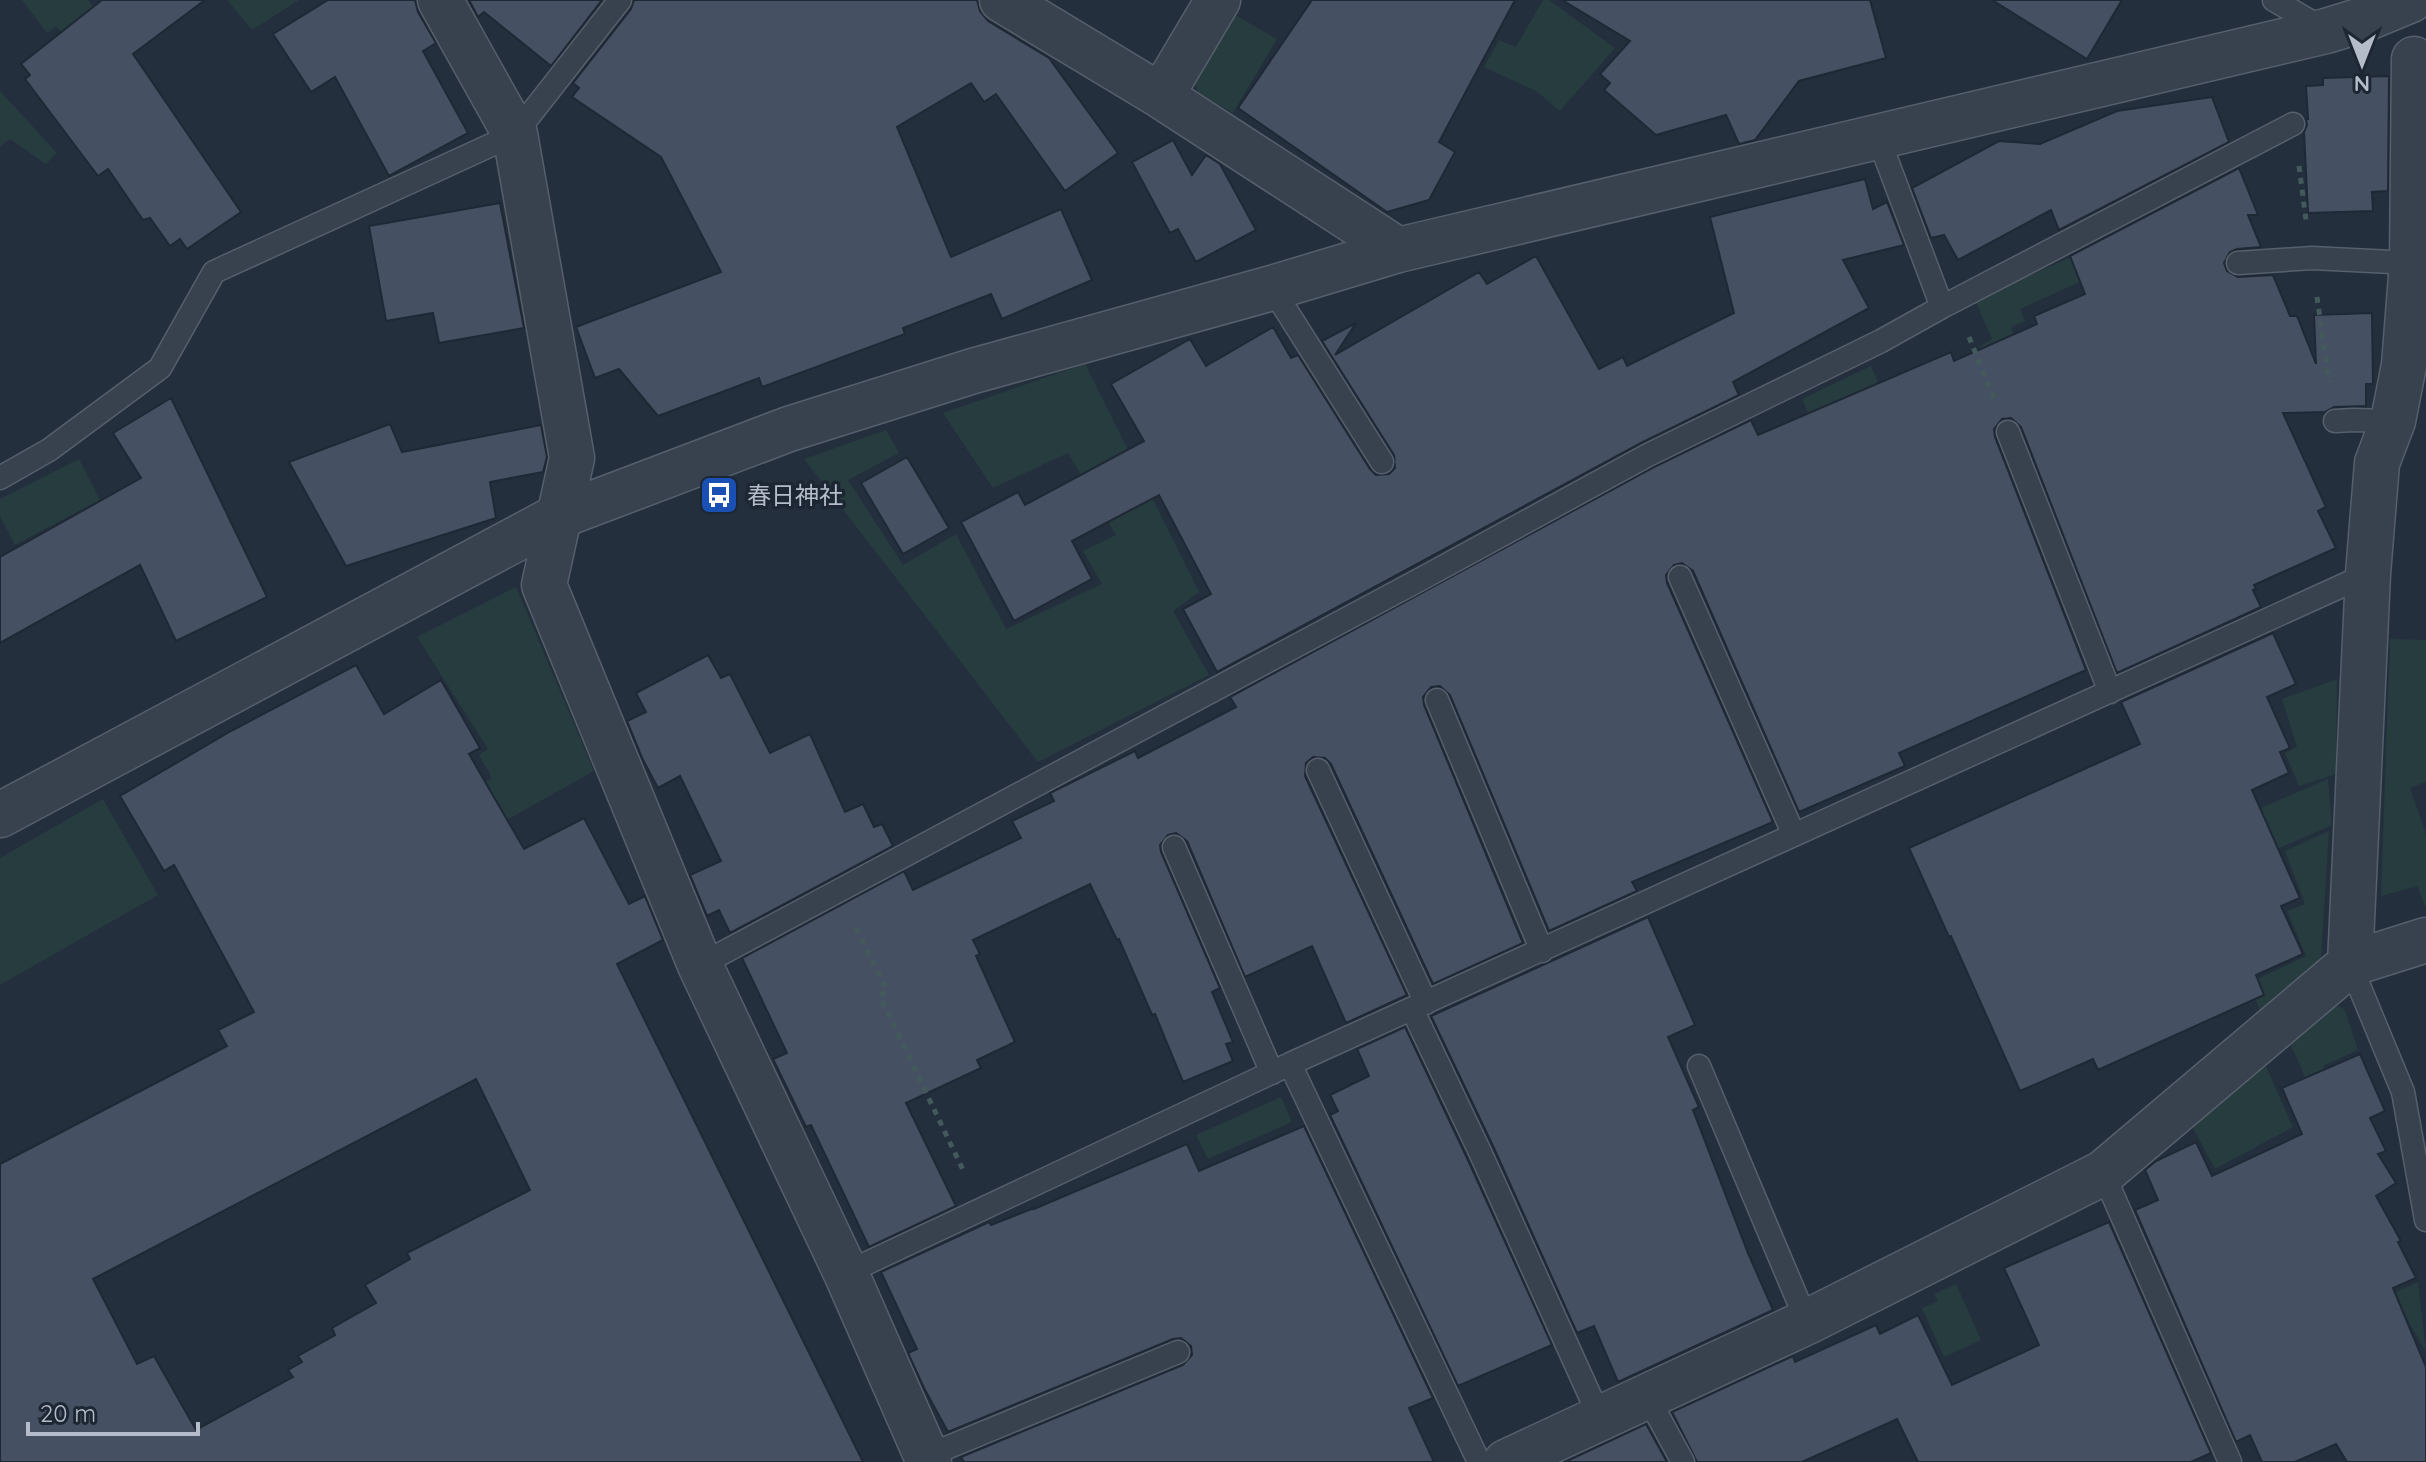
<svg xmlns="http://www.w3.org/2000/svg" width="2426" height="1462" viewBox="0 0 2426 1462" font-family="Quicksand,'Noto Sans JP',sans-serif">
	<style>
		.green { fill: #263c3f }
		.building { fill: #455162; stroke: #1f2835; stroke-width: 2; fill-rule: evenodd }
		.lines { fill: none; stroke-linecap: round; stroke-linejoin: round }
		.service-casing { stroke: #565f6c; stroke-width: 25 }
		.minor-casing { stroke: #565f6c; stroke-width: 47 }
		.tertiary-casing { stroke: #565f6c; stroke-width: 47 }
		.path { stroke: #44595c; stroke-width: 5; stroke-dasharray: 6 6; stroke-linecap: butt }
		.service { stroke: #38414e; stroke-width: 22 }
		.minor { stroke: #38414e; stroke-width: 44 }
		.tertiary { stroke: #38414e; stroke-width: 44 }
		.labels { text-anchor: middle; dominant-baseline: central; stroke-width: 7; stroke-linejoin: round; paint-order: stroke }
		.poi-label { font-size: 24px; fill: #b4bcc9; stroke: #1d2633; text-anchor: start }
	</style>
	<rect width="100%" height="100%" fill="#242f3e"/>
	<path class="green" d="M22 0H88L123 43 91 70 56 26 47 33Z
		M227 0H299L252 30Z
		M1543 0H1549L1615 48 1560 111 1536 91 1484 67 1499 40 1516 47Z
		M1228 11 1277 39 1233 113 1199 93 1190 74Z
		M0 91 57 153 46 164 10 139 0 146Z
		M2098 245 2109 269 2020 309 2025 321 2011 327 2043 399 2008 415 1979 347 1992 339 1975 300Z
		M1085 364 1199 592 1173 611 1209 675 1038 762 804 459 886 430 899 453 848 480 903 565 956 534 1006 629 1102 584 1083 551 1116 535 1068 453 993 488 943 413Z
		M1871 366 1879 384 1810 417 1802 399Z
		M79 459 100 500 15 545 0 516V499Z
		M516 587 594 771 335 916 425 817 492 778 479 755 488 749 417 637Z
		M2390 639 2426 640V782L2410 788 2426 834V908L2417 886 2381 896Z
		M2337 679 2336 774 2299 786 2285 753 2297 747 2282 699Z
		M2328 779 2332 825 2268 853 2251 812Z
		M103 799 158 895 0 985V858Z
		M2329 831 2321 959 2262 1016 2249 983 2306 956 2287 911 2305 904 2285 851Z
		M2335 1004 2345 1010 2358 1050 2323 1066 2328 1080 2309 1086 2287 1036Z
		M2265 1064 2293 1127 2215 1169 2191 1124Z
		M1281 1097 1292 1122 1208 1159 1196 1135Z
		M2418 1282 2426 1352 2408 1321 2303 1364 2375 1301Z
		M1956 1284 1981 1340 1944 1357 1922 1308 1938 1301 1934 1294Z"/>
	<path class="building" d="M102 0H205L133 54 241 212 187 249 180 239 170 246 150 218 143 220 108 169 98 176 25 79 30 75 21 64Z
		M328 0H415L418 12 436 43 423 51 468 133 389 176 335 77 311 92 273 34Z
		M469 0H602L551 66 484 12 478 17Z
		M634 0H977L980 11 988 21 1049 58 1118 153 1065 191 996 94 984 102 971 83 897 127 951 257 1061 209 1092 280 1002 319 991 294 903 328 905 334 762 387 759 378 658 416 619 369 595 378 576 327 721 272 661 157 572 97 579 88 573 83 631 9Z
		M1312 0H1515L1439 142 1455 152 1429 200 1387 212 1238 108Z
		M1562 0H1870L1886 58 1799 81 1755 140 1739 144 1726 115 1656 135 1604 90 1610 83 1600 74 1630 41Z
		M1992 0H2122L2087 59Z
		M2389 76 2388 191 2372 192 2373 211 2308 213 2304 132 2307 125 2306 119H2308L2306 86 2323 85V78Z
		M2212 97 2229 142 2059 230 2051 210 1958 260 1944 235 1931 238 1912 188 1999 141 2040 144 2117 111Z
		M1173 140 1192 175 1206 155 1220 164 1256 230 1196 262 1178 229 1170 233 1132 162Z
		M2239 168 2258 215H2248L2261 247 2237 249 2230 252 2224 263 2227 271 2238 277 2273 275 2290 316H2297L2316 364 2314 315 2372 313 2373 384H2366V406L2334 407 2325 412 2283 413 2326 507 2318 511 2336 548 2254 585 2256 589 2253 590 2261 607 2117 673 2021 427 2011 418 2002 419 1994 429 1995 437 2086 670 1899 753 1905 766 1799 812 1693 571 1682 563 1674 565 1666 575 1667 583 1773 822 1632 882 1637 891 1549 931 1450 695 1440 686 1431 687 1423 697 1424 705 1523 943 1433 984 1331 764 1325 758 1313 757 1306 763 1305 776 1407 995 1346 1023 1312 946 1245 977 1187 841 1176 833 1168 835 1160 845 1161 852 1220 988 1212 992 1233 1042 1226 1044 1233 1061 1183 1082 1155 1014 1152 1015 1119 939 1117 940 1090 884 973 940 980 954 976 956 1015 1042 977 1060 981 1068 906 1103 956 1206 869 1247 811 1125 806 1127 773 1059 787 1053 742 958 904 871 913 890 1021 838 1012 821 1054 801 1050 793 1135 751 1138 758 1236 707 1230 697 1654 467 1751 420 1758 435 1951 352 1954 361 2037 324 2034 316 2085 294 2070 256Z
		M1865 179 1873 209 1887 202 1904 245 1843 260 1869 308 1733 382 1739 395 1641 443 1217 672 1183 609 1211 594 1159 495 1072 541 1092 579 1014 621 961 522 1018 492 1025 505 1144 441 1111 384 1190 339 1206 366 1273 327 1291 358 1298 355 1370 469 1376 475 1389 474 1395 468 1394 455 1322 341 1356 323 1335 355 1479 272 1487 284 1536 256 1599 369 1623 357 1627 366 1734 313 1710 217Z
		M500 203 524 328 439 343 433 313 386 321 369 226Z
		M171 398 267 597 176 641 140 565 0 643V557L141 478 113 433Z
		M390 424 402 452 541 425 547 457 543 472 490 482 496 518 346 566 289 462Z
		M907 457 949 528 903 554 861 483Z
		M2273 633 2296 684 2267 697 2290 748 2280 752 2289 773 2252 790 2300 898 2281 906 2303 954 2256 975 2264 995 2098 1070 2093 1059 2020 1091 1951 936 1949 937 1909 848 2140 744 2121 702Z
		M708 655 721 678 730 674 770 753 810 734 845 812 863 804 874 827 882 824 893 846 730 933 719 910 707 916 690 875 721 861 680 776 658 788 642 758 627 721 646 712 636 693Z
		M356 665 384 714 441 680 480 748 469 754 524 849 584 818 629 904 645 896 663 940 617 964 863 1462H0V1164L227 1046 218 1030 254 1012 174 865 164 871 120 796 231 731ZM476 1079 530 1190 407 1253 410 1259 365 1285 376 1303 332 1328 335 1335 298 1356 302 1362 288 1370 293 1377 196 1430 154 1356 137 1364 93 1279Z
		M1648 917 1695 1025 1668 1037 1699 1107 1693 1110 1748 1253 1773 1310 1618 1382 1594 1326 1577 1333 1493 1146 1431 1016Z
		M1405 1027 1467 1158 1552 1345 1458 1386 1330 1115 1338 1111 1330 1095 1369 1076 1357 1049Z
		M2360 1054 2385 1111 2370 1118 2386 1151 2378 1154 2396 1183 2376 1196 2401 1241 2398 1242 2416 1278 2393 1288 2426 1367V1462H2347L2336 1444 2295 1462H2262L2250 1435 2236 1442 2135 1210 2158 1200 2145 1170 2156 1161 2196 1142 2212 1176 2302 1134 2282 1088Z
		M1304 1126 1433 1398 1409 1408 1434 1462H964L961 1457 1183 1365 1192 1355 1191 1346 1181 1338 1173 1339 948 1432 924 1388 908 1353 917 1349 881 1272 989 1222 991 1225 1034 1208V1209L1187 1144 1199 1171Z
		M2109 1222 2211 1453 2191 1462H1918L1897 1419 1802 1462H1697L1672 1412 1793 1356 1795 1362 1876 1325 1880 1334 1918 1315 1952 1385 2039 1345 2004 1268Z
		M1646 1424 1667 1462H1565Z"/>
	<g class="lines">
		<defs>
			<path id="service" d="M2274 0 2325 30
				M2238 263 2312 258 2412 263
				M1272 288 1382 462
				M1942 307 2293 124
				M2335 421 2353 420 2393 421
				M2008 432 2110 692
				M0 478 49 450 160 368 214 272 515 134 620 0
				M1680 577 1794 835
				M1437 700 1542 951
				M1318 770 1426 1003
				M1174 847 1272 1073
				M2350 964 2403 1092 2426 1220
				M700 965 1421 579 1648 455 1881 341 1942 307 1878 137
				M1412 1009 1480 1152 1600 1418
				M1699 1066 1807 1322
				M2103 1173 2230 1462
				M846 1273 1290 1064
				M1647 1396 1683 1462
				M927 1456 1178 1352
				M1479 1462 1290 1064 2368 574"/>
			<path id="minor" d="M440 0 515 134 572 458 544 585 700 965 846 1273 929 1462
				M1002 0 1161 96 1398 250
				M1161 96 1218 0
				M2350 964 2368 574 2377 463 2393 421 2404 365 2412 263 2414 59
				M1506 1462 1807 1322 2103 1173 2350 964 2426 940"/>
			<path id="tertiary" d="M0 815 557 517 789 429 973 371 1272 288 1398 250 2326 31 2365 19 2411 0"/>
		</defs>
		<use href="#service" class="service-casing"/>
		<use href="#minor" class="minor-casing"/>
		<use href="#tertiary" class="tertiary-casing"/>
		<path class="path" d="M2299 166 2306 220
			M2317 297 2329 382
			M1969 337 1994 398
			M856 928 887 990 880 996 964 1172"/>
		<use href="#service" class="service"/>
		<use href="#minor" class="minor"/>
		<use href="#tertiary" class="tertiary"/>
	</g>
	<defs>
		<symbol id="bus-square" viewBox="-11 -11 22 22"><rect x="-9" y="-9" width="18" height="18" rx="4" fill="#1a4fb4" stroke="#1d2633"/><path d="M-5-6H5V4H4V6H2V4H-2V6H-4V4H-5ZM-3.5-4V0h7V-4ZM-3.5 1.2v1.5H-2V1.2ZM2 1.2v1.5H3.5V1.2Z" fill="#fff"/></symbol>
	</defs>
	<g fill-rule="evenodd">
		<use href="#bus-square" x="697" y="473" width="44" height="44"/>
	</g>
	<g class="labels">
		<g class="poi-label">
			<text x="747" y="495">春日神社</text>
		</g>
	</g>
	<g transform="translate(2362 64) rotate(180)" stroke="#1d2633" stroke-width="6" paint-order="stroke">
	<path d="M0-6L14 30L0 20L-14 30Z" fill="#b4bcc9"/>
	<text y="-12" font-size="22" font-weight="bold" text-anchor="middle" fill="#b4bcc9">N</text>
	</g>
	<path d="M28 1422v12h170v-12" fill="none" stroke="#b4bcc9" stroke-width="4"/>
	<text x="40" y="1422" font-size="24" fill="#b4bcc9" stroke="#1d2633" stroke-width="6" paint-order="stroke">20 m</text>
</svg>
